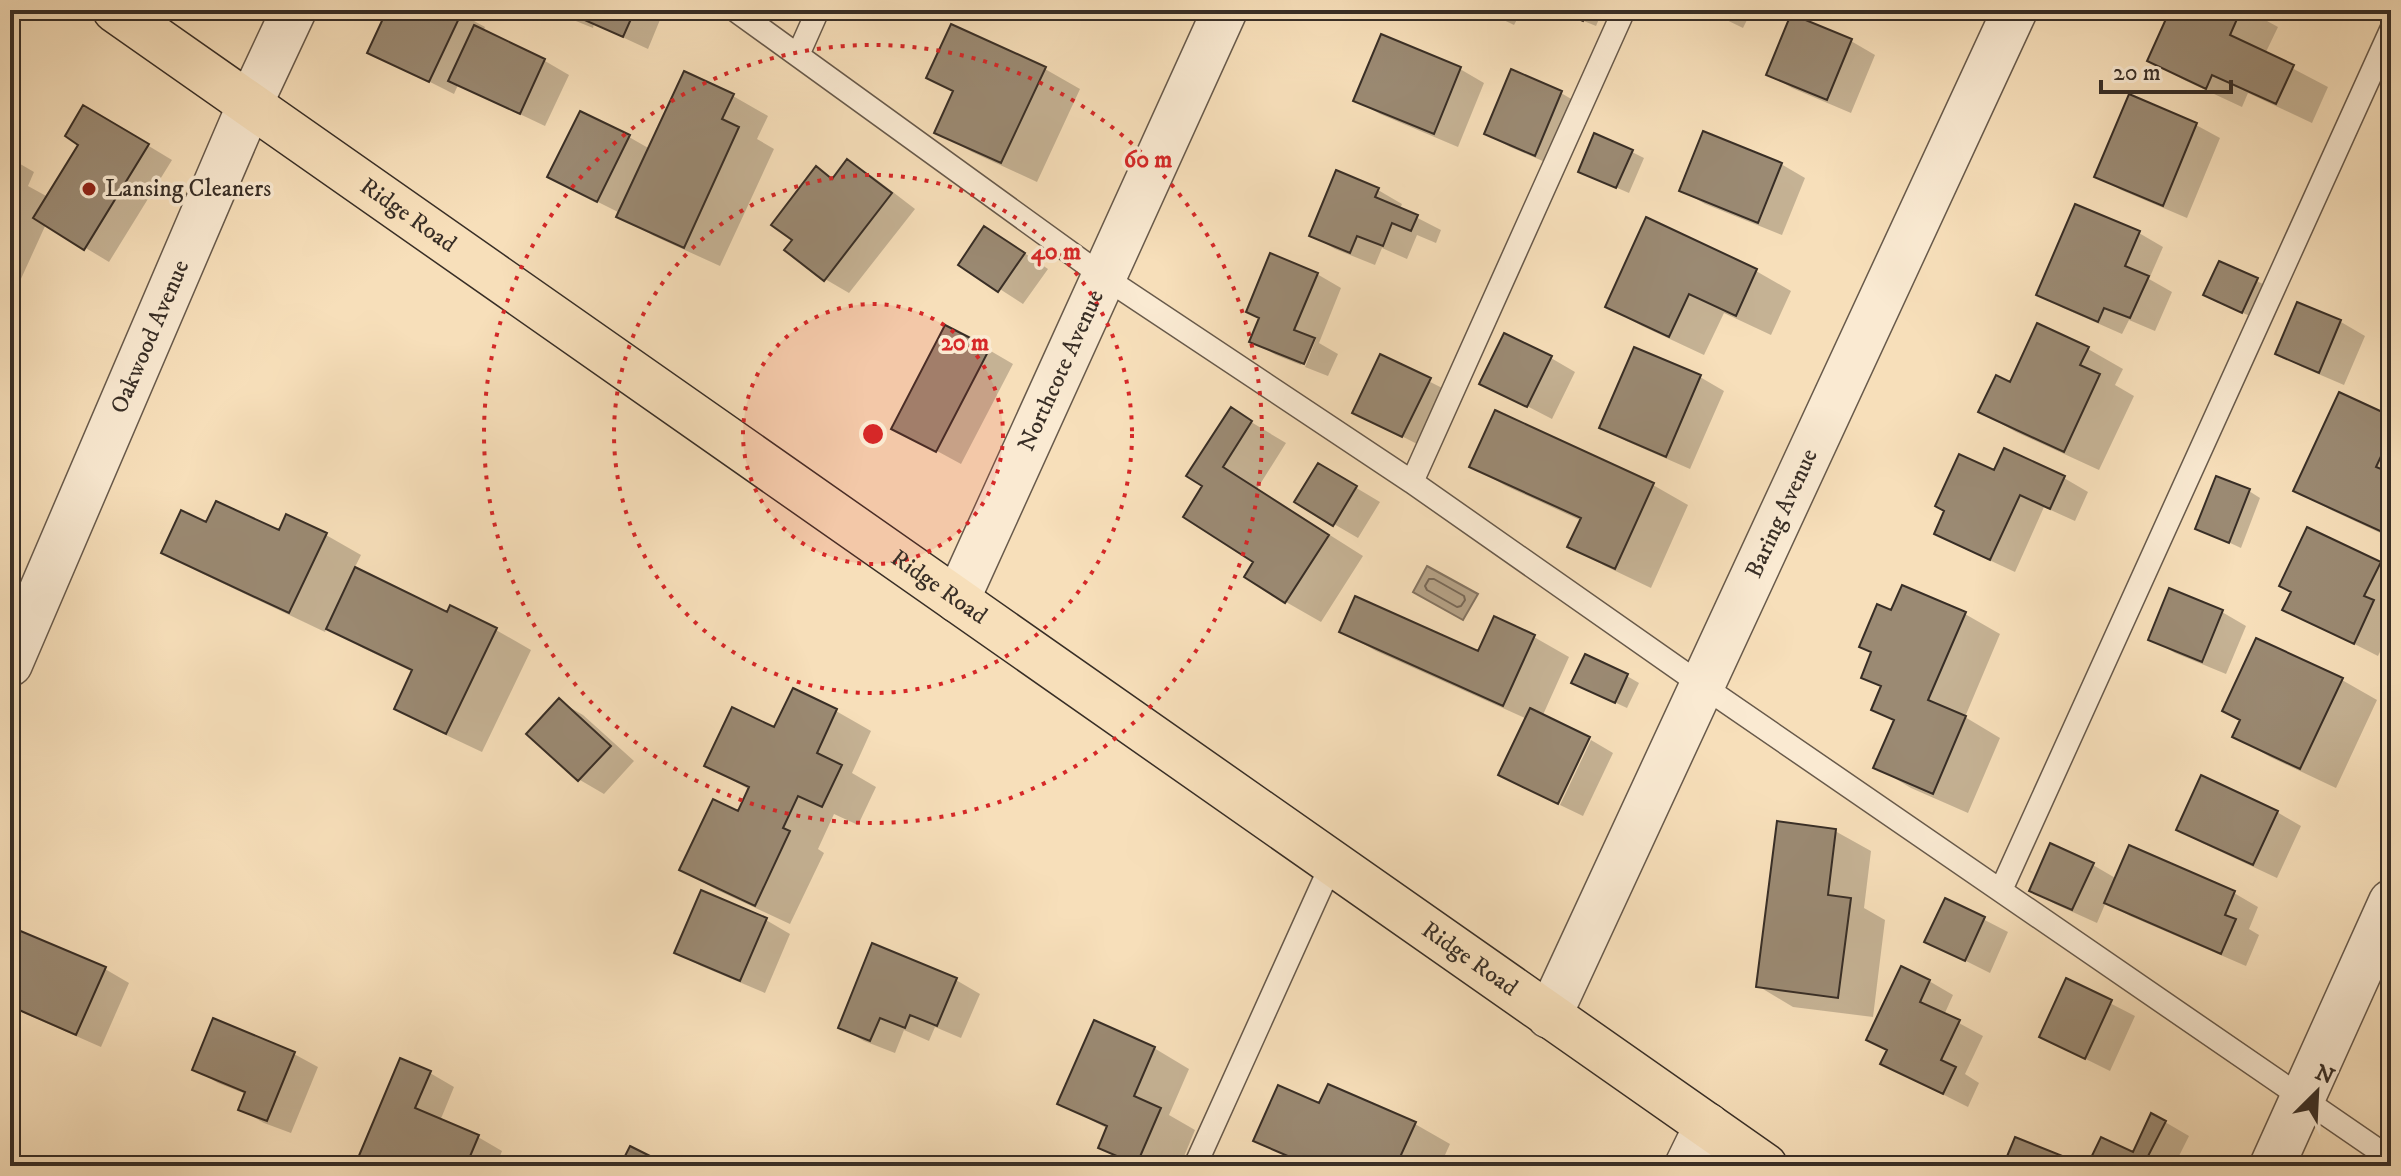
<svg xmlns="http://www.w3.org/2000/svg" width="2401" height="1176" viewBox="0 0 2401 1176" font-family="'IM FELL DW Pica',serif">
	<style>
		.water { fill: #b6a388; stroke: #847461; stroke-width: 2 }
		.shadow { fill: #0003 }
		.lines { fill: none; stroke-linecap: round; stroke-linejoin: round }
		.shore { stroke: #776857; stroke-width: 2 }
		.building { fill: #9b8a73; stroke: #382e26; stroke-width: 2 }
		.lane-casing { stroke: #685a4b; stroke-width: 25 }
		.street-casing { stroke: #685a4b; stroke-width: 47 }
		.primary-casing { stroke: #382e26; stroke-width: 47 }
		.lane { stroke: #faead2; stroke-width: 22 }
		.street { stroke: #faead2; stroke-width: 44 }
		.primary { stroke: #f7dfba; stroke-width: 44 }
		.ring { fill: none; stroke: #d62828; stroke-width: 4; stroke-dasharray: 4 8 }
		.poi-dot { fill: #8f2418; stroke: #faead2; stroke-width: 3 }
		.labels { text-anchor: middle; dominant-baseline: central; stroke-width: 7; stroke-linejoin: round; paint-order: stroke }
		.poi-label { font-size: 24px; fill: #382e26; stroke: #faead2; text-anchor: start }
		.street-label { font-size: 24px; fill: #382e26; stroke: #faead2 }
		.centre { fill: #d62828; stroke: #faead2; stroke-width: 4 }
		.ring-label { font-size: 24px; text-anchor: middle; font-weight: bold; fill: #d62828; stroke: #faead2; stroke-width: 7; stroke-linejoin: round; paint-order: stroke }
	</style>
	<rect width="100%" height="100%" fill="#f7dfba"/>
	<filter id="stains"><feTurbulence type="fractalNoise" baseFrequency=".0025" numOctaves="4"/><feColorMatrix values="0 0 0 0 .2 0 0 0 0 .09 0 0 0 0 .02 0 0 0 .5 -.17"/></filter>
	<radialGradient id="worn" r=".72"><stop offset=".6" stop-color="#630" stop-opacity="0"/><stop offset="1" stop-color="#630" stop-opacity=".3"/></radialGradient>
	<path class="water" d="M1427 566 1478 594 1463 620 1413 592Z"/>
	<path class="shadow" d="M389 10H454L485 27 483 32 545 61 569 75 545 126 458 85 454 94 370 52Z
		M549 10H664L648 49 594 24 593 28Z
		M1483 10H1522L1514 25Z
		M1557 10H1603L1596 26Z
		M1706 10H1752L1743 28Z
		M2173 10H2247L2278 27 2265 54 2328 87 2312 123 2248 93 2242 107 2184 80 2149 60Z
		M1382 37 1460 69 1484 83 1458 147 1380 114 1356 100Z
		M1851 41 1875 55 1851 113 1792 88 1768 74Z
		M1045 69 1080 89 1037 182 972 152 937 132 955 93 928 78Z
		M1561 93 1585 107 1559 168 1510 147 1486 133Z
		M733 96 768 116 757 139 774 149 720 266 654 236 619 216 620 213 574 190 629 137 650 149Z
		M2130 97 2196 125 2220 138 2187 218 2121 190 2097 176Z
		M84 107 172 160 109 262 46 224 10 303V158L34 172 28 186 48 197 81 144Z
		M1632 152 1644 158 1629 193 1592 177Z
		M848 162 872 176 915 209 849 293 825 279 794 240 817 169 834 179Z
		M1781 164 1805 178 1782 235 1705 204 1681 190Z
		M1378 190 1402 204 1400 209 1441 230 1436 243 1417 235 1407 259 1382 248 1375 265 1335 249 1311 235Z
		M2076 207 2139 233 2163 247 2149 279 2172 292 2155 331 2129 320 2122 334 2063 308 2039 295Z
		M1647 220 1756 271 1791 291 1771 335 1724 313 1704 355 1642 326 1607 306Z
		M1008 242 1048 269 1023 304 961 264Z
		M2220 263 2269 287 2254 318 2217 301Z
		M1317 274 1341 288 1319 343 1338 354 1328 376 1305 367 1316 339H1312L1301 365 1276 355 1252 341Z
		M2298 305 2341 322 2365 336 2344 385 2302 367 2278 353Z
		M2088 349 2123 369 2115 385 2134 396 2099 470 2016 432 1981 412 2011 385Z
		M989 350 1013 364 961 464 915 439Z
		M1381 357 1454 394 1427 449 1354 412Z
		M1551 358 1575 372 1552 419 1482 383Z
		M1700 377 1724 391 1690 469 1626 441 1602 427Z
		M1231 410 1286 443 1257 489 1363 556 1321 622 1286 602 1205 485Z
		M1496 412 1653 485 1688 505 1651 588 1605 566 1570 546 1582 521 1506 486 1471 466Z
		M2391 418V538L2331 510 2296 490Z
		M1318 465 1380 502 1358 538 1296 502Z
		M1995 473 2064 478 2088 492 2075 521 2044 507 2015 572 1961 547 1937 533Z
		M2249 491 2260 498 2241 548 2198 528Z
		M207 524 280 533 326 535 361 555 354 569 448 614 496 630 531 650 482 752 431 728 396 708 413 672 363 648 327 627 325 632 199 572 164 552Z
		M2380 564 2391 571V604L2388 611 2391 612V629L2378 656 2285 609Z
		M2222 612 2246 626 2226 674 2175 653 2151 639Z
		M1892 613 1965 614 2000 634 1965 717 2000 738 1968 813 1911 788 1876 767 1896 722 1873 709 1882 688 1863 677Z
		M1495 619 1534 637 1569 657 1542 717 1527 719 1376 651 1341 631 1479 654Z
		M1627 676 1639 683 1627 708 1586 689Z
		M2342 680 2377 700 2336 788 2270 757 2235 736 2242 721Z
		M794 691 836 711 871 731 852 773 876 787 858 825 834 814 818 849 824 853 790 924 717 890 682 870 739 813 750 790 706 765 775 729Z
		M559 701 583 715 634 761 604 794 580 780 529 734Z
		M1591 740 1613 753 1583 816 1560 805Z
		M2277 812 2301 826 2277 878 2202 843 2178 829Z
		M1835 831 1871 851 1864 908 1885 920 1873 1017 1793 1007 1758 986Z
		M2130 848 2234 893 2258 907 2249 929 2259 935 2246 966 2130 916 2106 902 2097 923 2055 904 2031 890 2093 865 2117 879Z
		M702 893 766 920 790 934 765 993 701 966 677 952Z
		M1946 900 2008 932 1990 973 1926 941Z
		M12 929 105 969 129 983 101 1047 10 1007Z
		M956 980 980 994 961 1038 935 1027 929 1041 904 1030 895 1053 864 1041 840 1027Z
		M1929 981 1953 995 1944 1015 1983 1036 1965 1074 1979 1083 1968 1107 1882 1064Z
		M2067 981 2135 1016 2110 1071 2041 1037Z
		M214 1021 294 1054 318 1067 291 1133 264 1123 240 1109 246 1094 218 1083 194 1069Z
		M1154 1048 1189 1069 1169 1115 1195 1130 1180 1166H1124L1126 1161 1101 1147 1108 1129 1060 1103Z
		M401 1061 430 1073 454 1087 440 1121 478 1137 502 1151 496 1166H376L360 1157Z
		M1320 1105 1415 1124 1450 1144 1440 1166H1304L1256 1140Z
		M2165 1122 2189 1136 2174 1166H2089L2134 1155Z
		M2064 1159 2076 1166H2005Z"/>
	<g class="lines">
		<path class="shore" d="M1429 579H1434L1464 596 1465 600 1461 606 1457 607 1427 590 1425 586Z"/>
	</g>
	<path class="building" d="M387 10 462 12 429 82 367 53Z
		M583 10H635L623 37 580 18Z
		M1557 10H1588L1583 21Z
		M2170 10H2241L2230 35 2294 65 2276 104 2212 75 2206 89 2147 61Z
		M1791 14 1852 39 1827 100 1766 75Z
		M951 24 1046 67 1001 163 934 133 953 91 926 78Z
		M474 25 545 59 520 114 448 81Z
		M1381 34 1461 67 1434 134 1353 101Z
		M1511 69 1562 91 1535 156 1484 134Z
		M684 71 734 94 722 119 739 127 684 248 616 217Z
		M2129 94 2197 123 2163 206 2094 177Z
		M83 105 149 144 84 250 33 218 78 145 65 136Z
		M580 111 630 135 597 202 547 177Z
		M1703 131 1782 163 1758 223 1679 191Z
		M1594 133 1633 150 1616 188 1578 172Z
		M847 159 892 193 824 281 784 250 792 240 771 225 816 166 832 179Z
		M1336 170 1379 188 1375 197 1418 215 1411 231 1392 223 1383 246 1357 236 1350 253 1309 236Z
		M2075 204 2140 231 2125 266 2149 276 2130 318 2104 308 2098 322 2036 295Z
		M1646 217 1757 269 1736 316 1689 294 1669 337 1605 307Z
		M984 226 1025 253 998 292 958 265Z
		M1270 253 1318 273 1294 330 1315 338 1304 364 1249 342 1259 318 1246 312Z
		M2219 261 2258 278 2242 313 2203 295Z
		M2297 302 2341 320 2319 373 2275 354Z
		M2037 323 2089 347 2080 365 2100 374 2064 452 1978 412 1996 375 2010 382Z
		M945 325 990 348 936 452 891 429Z
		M1504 333 1552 356 1527 407 1479 384Z
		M1634 347 1701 375 1666 457 1599 428Z
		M1380 354 1431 378 1402 437 1352 413Z
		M2339 392 2391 416V435L2376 467 2391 473V536L2293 491Z
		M1231 407 1252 421 1223 467 1329 535 1285 603 1244 577 1253 562 1183 517 1202 486 1186 476Z
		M1495 410 1654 483 1615 569 1567 547 1581 518 1469 467Z
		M2004 448 2065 476 2050 509 2020 495 1990 560 1934 534 1944 511 1935 506 1959 454 1994 470Z
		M1318 463 1357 486 1333 526 1294 502Z
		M2216 476 2250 489 2229 543 2195 529Z
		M216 501 279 530 286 514 327 533 289 613 161 553 181 510 206 522Z
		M2307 527 2381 562 2364 596 2374 600 2354 644 2282 610 2291 592 2279 586Z
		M355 567 447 612 450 605 497 628 446 734 394 709 412 670 326 629Z
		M1902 585 1966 612 1928 700 1966 716 1933 794 1873 768 1894 720 1871 710 1881 686 1861 678 1871 652 1859 647 1877 604 1891 610Z
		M2169 588 2223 610 2202 662 2148 640Z
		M1355 596 1478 651 1494 616 1535 635 1503 706 1339 632Z
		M2256 638 2343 678 2300 769 2232 737 2240 720 2222 711Z
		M1585 654 1628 674 1615 703 1571 683Z
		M793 688 837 709 817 753 842 765 822 807 798 796 783 828 790 831 755 906 679 870 713 799 738 811 749 787 704 766 732 707 774 727Z
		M559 698 611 746 578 781 526 734Z
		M1530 708 1590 737 1558 804 1498 775Z
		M2201 775 2278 811 2253 865 2176 830Z
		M1777 821 1836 829 1828 895 1851 898 1838 998 1756 987Z
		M2050 843 2094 863 2072 910 2029 891Z
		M2129 845 2235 891 2225 915 2236 919 2221 954 2104 903Z
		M701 890 767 918 740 981 674 953Z
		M1945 898 1985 917 1965 961 1924 942Z
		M11 927 106 967 76 1035 10 1006Z
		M872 943 957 978 937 1026 910 1015 905 1028 880 1018 870 1041 838 1028Z
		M1901 966 1930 980 1920 1002 1960 1020 1941 1060 1956 1067 1943 1094 1880 1064 1887 1050 1866 1040Z
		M2066 978 2112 1000 2085 1059 2039 1037Z
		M213 1018 295 1052 267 1121 238 1110 245 1092 192 1070Z
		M1094 1020 1155 1047 1134 1096 1161 1108 1136 1166H1121L1124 1159 1098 1148 1107 1126 1057 1104Z
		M400 1058 431 1071 415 1108 479 1135 466 1166H378L358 1158Z
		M1328 1084 1416 1122 1396 1166H1311L1253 1141 1278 1085 1319 1103Z
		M2151 1113 2166 1121 2146 1160 2158 1166H2087L2101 1137 2133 1152Z
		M2015 1137 2065 1157 2061 1166H2003Z
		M630 1146 670 1166H620Z"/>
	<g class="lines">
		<defs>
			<path id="lane" d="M735 10 1104 277 1412 482 1703 686 2391 1159
				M798 55 818 10
				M1412 482 1624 10
				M2001 890 2391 30
				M1195 1166 1332 863"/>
			<g id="street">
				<path id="s1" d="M957 600 1225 10"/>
				<path id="s2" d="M10 664 250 104 294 10"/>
				<path id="s3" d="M1549 1016 2015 10"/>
				<path d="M1687 1166 1707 1125"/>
				<path d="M2272 1166 2391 902"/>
			</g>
			<g id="primary">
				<path id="s4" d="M115 10 1765 1166"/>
			</g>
		</defs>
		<use href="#lane" class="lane-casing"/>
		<use href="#street" class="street-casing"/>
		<use href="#primary" class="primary-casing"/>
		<use href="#lane" class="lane"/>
		<use href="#street" class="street"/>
		<use href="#primary" class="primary"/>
	</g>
	<circle cx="873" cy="434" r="130" fill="#d62828" fill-opacity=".12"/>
	<g class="ring">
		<circle cx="873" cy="434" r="130"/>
		<circle cx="873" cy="434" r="259"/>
		<circle cx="873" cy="434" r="389"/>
	</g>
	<circle class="poi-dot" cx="89" cy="189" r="8"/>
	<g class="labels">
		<g class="poi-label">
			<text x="105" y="189">Lansing Cleaners</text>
		</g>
		<g class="street-label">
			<text stroke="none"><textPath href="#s4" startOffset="358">Ridge Road</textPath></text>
			<text stroke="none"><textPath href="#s2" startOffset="356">Oakwood Avenue</textPath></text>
			<text stroke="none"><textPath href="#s1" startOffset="252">Northcote Avenue</textPath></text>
			<text stroke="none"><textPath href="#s3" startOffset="554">Baring Avenue</textPath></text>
			<text stroke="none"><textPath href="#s4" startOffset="1006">Ridge Road</textPath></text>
			<text stroke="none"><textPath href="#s4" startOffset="1654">Ridge Road</textPath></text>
		</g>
	</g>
	<circle cx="873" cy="434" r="12" class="centre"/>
	<g class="ring-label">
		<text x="1148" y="167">60 m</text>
		<text x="1056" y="259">40 m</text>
		<text x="965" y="350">20 m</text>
	</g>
	<rect width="2401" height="1176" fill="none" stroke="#f7dfba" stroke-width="40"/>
	<rect x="12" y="12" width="2377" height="1152" fill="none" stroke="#382e26" stroke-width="4"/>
	<rect x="20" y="20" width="2361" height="1136" fill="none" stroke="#382e26" stroke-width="2"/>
	<g transform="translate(2317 1092) rotate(24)" stroke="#faead2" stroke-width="6" paint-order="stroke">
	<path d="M0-6L14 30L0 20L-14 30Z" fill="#382e26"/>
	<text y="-12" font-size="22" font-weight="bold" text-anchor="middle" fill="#382e26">N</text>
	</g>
	<path d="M2101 80v12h130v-12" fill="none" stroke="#382e26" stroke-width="4"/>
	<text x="2113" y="80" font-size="24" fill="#382e26" stroke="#faead2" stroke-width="6" paint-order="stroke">20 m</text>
	<rect width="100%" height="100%" filter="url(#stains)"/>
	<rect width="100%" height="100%" fill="url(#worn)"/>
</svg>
